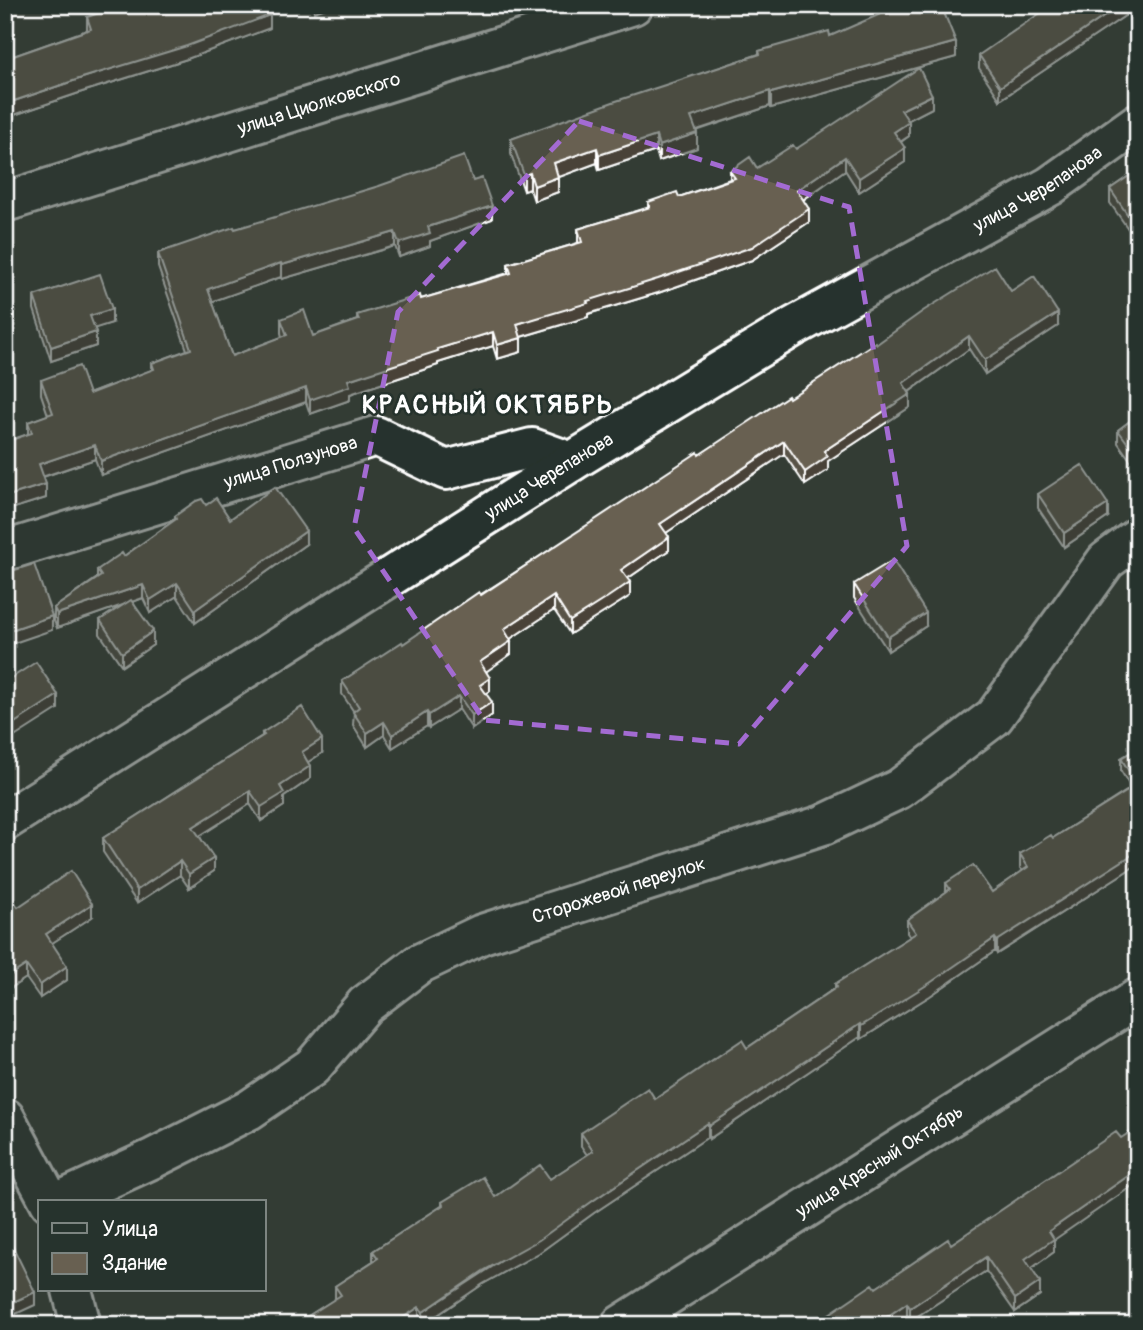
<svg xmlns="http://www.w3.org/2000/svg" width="1143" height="1330" viewBox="0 0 1143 1330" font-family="Pangolin,sans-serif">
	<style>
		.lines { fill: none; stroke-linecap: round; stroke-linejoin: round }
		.minor-casing { stroke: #fff; stroke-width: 44 }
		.minor { stroke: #26332d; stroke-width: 38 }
		.wall { fill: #595346; stroke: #fff; stroke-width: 2 }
		.shaded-wall { fill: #494339; stroke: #fff; stroke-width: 2 }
		.building { fill: #686051; stroke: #fff; stroke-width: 2 }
		.marked { fill: none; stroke: #a36bd2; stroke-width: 5; stroke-dasharray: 14 9; stroke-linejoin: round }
		.labels { text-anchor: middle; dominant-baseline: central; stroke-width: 5; stroke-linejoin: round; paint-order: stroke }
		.street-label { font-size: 19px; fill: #fff; stroke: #26332d }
		.district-label { font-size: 26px; font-weight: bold; letter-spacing: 2px; fill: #fff; stroke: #26332d }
	</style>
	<rect width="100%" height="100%" fill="#333c34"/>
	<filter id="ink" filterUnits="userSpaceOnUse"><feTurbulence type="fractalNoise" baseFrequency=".0143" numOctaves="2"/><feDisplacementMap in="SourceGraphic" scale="14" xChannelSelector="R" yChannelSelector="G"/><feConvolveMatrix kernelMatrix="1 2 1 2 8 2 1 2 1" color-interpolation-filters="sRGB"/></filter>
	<g filter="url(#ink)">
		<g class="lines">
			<defs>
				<g id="minor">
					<path id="s1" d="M5 202 633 5"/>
					<path id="s2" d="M5 551 376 436 446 470 532 448 571 462"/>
					<path id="s3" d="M5 821 571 462 793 327 1050 186 1138 123"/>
					<path d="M5 1118 50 1202"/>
					<path id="s4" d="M58 1202 154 1158 249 1110 312 1067 365 1005 419 964 482 934 823 825 899 789 994 717 1106 561 1138 537"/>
					<path d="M72 1290 81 1325"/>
					<path id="s5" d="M621 1325 1138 998"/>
				</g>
			</defs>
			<use href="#minor" class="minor-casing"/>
			<use href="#minor" class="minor"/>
		</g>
		<path class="wall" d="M1138 5V7L1000 100 979 68V55Z
			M87 17 270 28 187 59 82 92 5 118V59L87 30Z
			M830 36 956 57 771 108 770 106 696 131 697 148 659 161 656 151 599 170 597 163 558 177V192L534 201 530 189 524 191 511 154V139L759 54V51Z
			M932 108 908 120 909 136 901 142 905 162 859 192 845 170 803 200 809 222 752 260 658 293 588 314V317L521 337V352L497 359 493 346 438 363V365L350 394V400L310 414 306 402 101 475 95 459 43 477 46 498 5 511V442L28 434V422L48 415 41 394V380L89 394 152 370V363L187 350 158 267V253L235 229 473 181 492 219 430 241V246L399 257 395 246 282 279 281 277 212 301 232 356 282 337 281 333V319L313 336 357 320V315L421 299 508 273V264L578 243V229L648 208V202L679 197 730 179V171L757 168 796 149Z
			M1138 170V243L1110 203V189Z
			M1011 291 1058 326 985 374 969 349 909 392 910 407 828 461V470L805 485 784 454 666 533 669 550 627 579 630 596 608 610 570 634 554 610 510 639 511 654 486 671 490 691 486 694 492 715 472 729 459 709 429 728 427 726 392 748 384 735 367 747 353 725 354 712 342 694V681L403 644 699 455 877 344Z
			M34 296 112 323 94 328 96 346 51 361 34 309Z
			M1138 415V471L1118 443V430Z
			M1038 494 1108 517 1064 547 1038 508Z
			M206 505 230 519 306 544 195 623 177 596 150 613 143 598 133 602 153 645 122 666 100 634V620L122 605 57 628 54 621V608L97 578V570L124 556 175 521V516Z
			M854 584 926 626 888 651 854 598Z
			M262 733 322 753 308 762 310 779 284 797V806L261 821 250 804 200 836 214 871 189 888 180 875 137 903 103 852V838L262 736Z
			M1138 748V864L997 954 995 951 930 996 861 1039 860 1037 709 1139 708 1137 594 1213 539 1253 483 1284 423 1325 419 1320 412 1325H297V1323L335 1299V1286L373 1261V1251L442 1206V1202L495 1197 550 1179 587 1155 581 1146V1133L655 1099 747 1048 835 988V984L910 937 907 933V920L946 892V883L992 892 1023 871 1020 868V854L1053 838 1131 788 1121 771V758Z
			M5 896 18 907 92 917 52 943 67 980 40 998 26 978 5 992Z
			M1121 1138 1054 1240V1252L1031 1268 1040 1295 1015 1312 986 1271 910 1321 907 1317 876 1288 951 1244Z"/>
		<path class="shaded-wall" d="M314 5H335L314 12Z
			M1121 5H1138V7L1000 100V87Z
			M270 15V28L187 59 82 92 5 118V104Z
			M956 42V57L771 108V93Z
			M770 91V106L691 132V117Z
			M932 95V108L901 124V110Z
			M909 122V136L894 146V132Z
			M697 133V148L659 161V146Z
			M656 136V151L599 170V155Z
			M597 148V163L554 179V163Z
			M905 148V162L859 192V178Z
			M845 157V170L797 204V190Z
			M530 173V189L524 191V175Z
			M558 177V192L534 201V186Z
			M492 206V219L430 241V246L399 257V243L428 227Z
			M809 209V222L752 260 658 293 588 314V317L517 338V324L587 301Z
			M395 232V246L282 279V265Z
			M281 263V277L208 303V289Z
			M112 309V323L90 330V316Z
			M1058 313V326L985 374V360Z
			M96 332V346L51 361V347Z
			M493 332V346L438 363V365L350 394V400L310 414V400L348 380 437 349Z
			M969 336V349L903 396V383Z
			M521 338V352L497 359V345Z
			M306 388V402L101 475V461Z
			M910 394V407L828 461V470L805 485V472L824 451Z
			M784 441V454L660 537V524Z
			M95 445V459L39 478V464Z
			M46 484V498L5 511V497Z
			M1108 504V517L1064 547V533Z
			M306 531V544L195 623V610Z
			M669 537V550L621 583V570Z
			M630 582V596L608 610 570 634V621Z
			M177 583V596L150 613V600Z
			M143 585V598L57 628V614Z
			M554 596V610L504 643V629Z
			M926 613V626L888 651V637Z
			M52 616V630L5 646V632Z
			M153 631V645L122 666V653Z
			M511 641V654L480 676V662Z
			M490 678V691L480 698V685Z
			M58 695V709L5 743V729Z
			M459 696V709L429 728V715Z
			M492 702V715L472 729V715Z
			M427 712V726L392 748V735Z
			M384 722V735L367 747V733Z
			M322 739V753L302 766V752Z
			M310 766V779L284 797V806L261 821V807L280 786Z
			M250 791V804L193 840V827Z
			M1138 845V864L997 954V941Z
			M214 858V871L189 888V874Z
			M180 861V875L137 903V890Z
			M92 904V917L46 947V934Z
			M995 938V951L930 996 861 1039V1026Z
			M26 965V978L5 992V979Z
			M67 966V980L40 998V985Z
			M860 1024V1037L709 1139V1126Z
			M708 1123V1137L594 1213 539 1253 483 1284 423 1325V1312L594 1200Z
			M1138 1169V1182L1054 1240V1252L1025 1273V1259L1049 1231Z
			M986 1257V1271L910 1321V1308Z
			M1040 1282V1295L1015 1312V1299Z
			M35 1292V1305L5 1319V1306Z
			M907 1303V1317L895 1325H875Z
			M419 1307V1320L412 1325H392Z"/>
		<path class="building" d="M123 5H267L270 15 187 46 82 78 5 104V59L91 29 87 17Z
			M901 5H941L956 42 771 93 770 91 691 117 697 133 659 146 656 136 599 155 597 148 554 163 558 177 534 186 530 173 524 175 511 139 613 102 760 54 759 51 829 31 830 36Z
			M1052 5H1121L1000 87 979 55Z
			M919 68 932 95 901 110 909 122 894 132 905 148 859 178 845 157 797 190 809 209 752 247 658 279 587 301 588 303 517 324 521 338 497 345 493 332 437 349 438 351 348 380 350 386 310 400 306 388 101 461 95 445 39 464 46 484 5 497V442L32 433 28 422 53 413 41 380 79 366 89 394 154 369 152 363 191 349 158 253 234 227 235 229 379 186 464 156 473 181 482 178 492 206 428 227 430 233 399 243 395 232 282 265 281 263 208 289 232 356 287 335 281 319 304 310 313 336 359 320 357 315 420 295 421 299 511 273 508 264 582 242 578 229 650 207 648 202 677 192 679 197 735 178 730 171 750 157 757 168 793 145 796 149Z
			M1138 170V230L1110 189Z
			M995 266 1011 291 1034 276 1058 313 985 360 969 336 903 383 910 394 824 451 828 456 805 472 784 441 660 524 669 537 621 570 630 582 608 597 570 621 554 596 504 629 511 641 480 662 490 678 480 685 492 702 472 715 459 696 429 715 427 712 392 735 384 722 367 733 353 712 359 707 342 681 402 642 403 644 479 592 481 595 698 452 699 455 788 396 789 398 876 342 877 344 923 311Z
			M100 274 112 309 90 316 96 332 51 347 34 296Z
			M1138 415V457L1118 430Z
			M1082 465 1108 504 1064 533 1038 494Z
			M275 487 306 531 195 610 177 583 150 600 143 585 57 614 54 608 101 576 97 570 122 553 124 556 176 519 175 516 196 501 202 499 206 505 216 498 230 519Z
			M893 560 926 613 888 637 854 584Z
			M34 564 52 616 5 632V573Z
			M131 600 153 631 122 653 100 620Z
			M36 662 58 695 5 729V682Z
			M302 707 322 739 302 752 310 766 280 786 284 793 261 807 250 791 193 827 214 858 189 874 180 861 137 890 103 838 264 735 262 733Z
			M1138 748V845L1136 846 1138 851 997 941 995 938 930 983 861 1026 860 1024 709 1126 708 1123 594 1200 539 1240 483 1271 423 1312 419 1307 392 1325H298L297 1323 341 1295 335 1286 378 1258 373 1251 443 1205 442 1202 483 1177 495 1197 540 1165 550 1179 593 1151 581 1133 648 1088 655 1099 742 1040 747 1048 837 987 835 984 916 933 907 920 950 889 946 883 973 865 992 892 1028 867 1020 854 1051 835 1053 838 1137 785 1121 758Z
			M71 871 92 904 46 934 67 966 40 985 26 965 5 979V896L9 894 18 907Z
			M1138 1127V1169L1049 1231 1054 1239 1025 1259 1040 1282 1015 1299 986 1257 910 1308 907 1303 875 1325H813L873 1284 876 1288 948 1239 951 1244 1116 1132 1121 1138Z
			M9 1239 35 1292 5 1306V1241Z"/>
	</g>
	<path d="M0 0H1143V1330H0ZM579 121 849 207 907 546 739 744 484 720 354 528 398 312Z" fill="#333c34" fill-opacity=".55" fill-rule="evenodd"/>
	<path class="marked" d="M579 121 849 207 907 546 739 744 484 720 354 528 398 312Z"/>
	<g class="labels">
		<g class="street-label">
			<text stroke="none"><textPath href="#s1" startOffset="329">улица Циолковского</textPath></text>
			<text stroke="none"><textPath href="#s3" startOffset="1211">улица Черепанова</textPath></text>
			<text stroke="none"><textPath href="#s2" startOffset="299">улица Ползунова</textPath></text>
			<text stroke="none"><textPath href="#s3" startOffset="644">улица Черепанова</textPath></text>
			<text stroke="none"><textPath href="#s4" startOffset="651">Сторожевой переулок</textPath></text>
			<text stroke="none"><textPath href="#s5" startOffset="306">улица Красный Октябрь</textPath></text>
		</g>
		<g class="district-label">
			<text x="488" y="405">КРАСНЫЙ ОКТЯБРЬ</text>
		</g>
	</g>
	<rect width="1143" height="1330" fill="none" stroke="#26332d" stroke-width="28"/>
	<rect x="14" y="14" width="1115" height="1302" fill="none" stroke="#fff" stroke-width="2.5" filter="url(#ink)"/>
	<rect x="38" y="1200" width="228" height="91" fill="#26332d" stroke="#7d8581" stroke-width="2"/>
	<rect x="52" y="1223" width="35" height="10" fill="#26332d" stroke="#7d8581" stroke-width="2"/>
	<text x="102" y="1236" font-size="21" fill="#ffffff">Улица</text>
	<rect x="52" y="1253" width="35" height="21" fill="#686051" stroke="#7d8581" stroke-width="2"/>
	<text x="102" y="1270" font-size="21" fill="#ffffff">Здание</text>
</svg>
